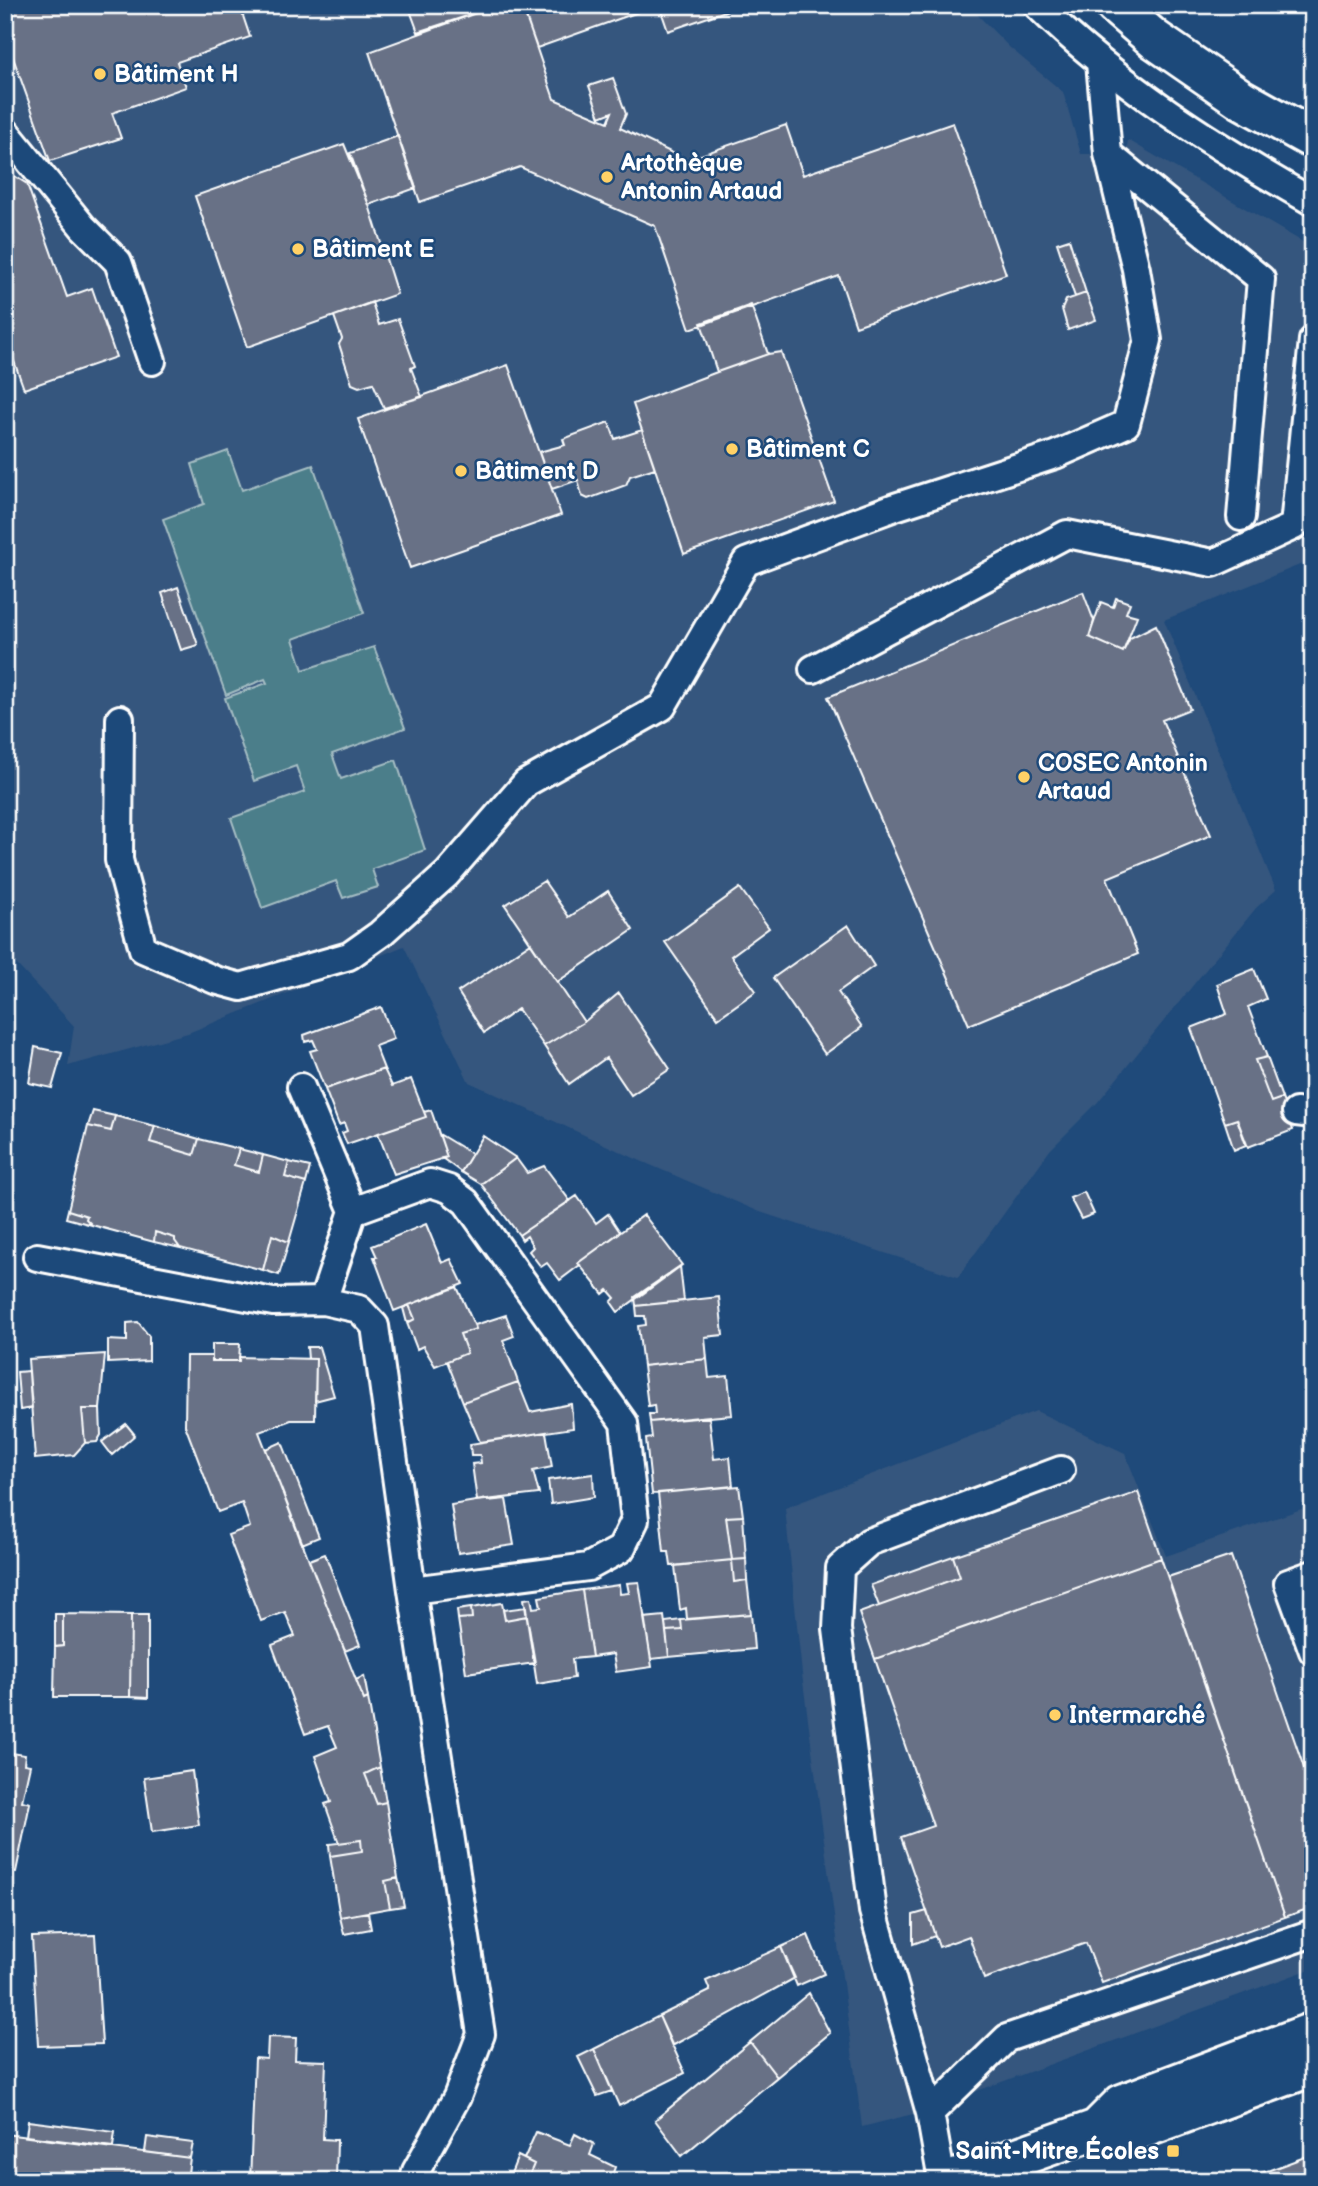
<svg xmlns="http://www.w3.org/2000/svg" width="1318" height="2186" viewBox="0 0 1318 2186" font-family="'Balsamiq Sans',sans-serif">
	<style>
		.built { fill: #35567e }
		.garden { fill: #4c7e8a; stroke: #a6bec4; stroke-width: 2 }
		.building { fill: #677186; stroke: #fff; stroke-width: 2 }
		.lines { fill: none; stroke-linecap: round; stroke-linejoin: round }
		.lane-casing { stroke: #fff; stroke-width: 32 }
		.secondary-casing { stroke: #fff; stroke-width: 44 }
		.lane { stroke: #1f4a7a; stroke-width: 26 }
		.secondary { stroke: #1f4a7a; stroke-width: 38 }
		.poi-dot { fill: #ffd166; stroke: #1f4a7a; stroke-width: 2.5 }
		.labels { text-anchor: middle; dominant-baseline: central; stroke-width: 5; stroke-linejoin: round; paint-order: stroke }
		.poi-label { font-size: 24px; font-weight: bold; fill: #fff; stroke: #1f4a7a; text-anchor: start }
	</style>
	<rect width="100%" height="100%" fill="#1f4a7a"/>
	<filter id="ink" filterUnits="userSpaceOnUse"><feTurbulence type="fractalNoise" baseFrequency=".0143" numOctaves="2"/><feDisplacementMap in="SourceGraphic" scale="14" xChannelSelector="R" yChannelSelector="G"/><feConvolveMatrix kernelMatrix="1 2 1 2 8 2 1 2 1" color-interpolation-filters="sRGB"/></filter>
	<g filter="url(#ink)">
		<path class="built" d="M5 5H968L1009 47 1063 92 1081 154H1126L1128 140 1313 248 1312 560 1164 620 1276 890 1256 908 1097 1103 1050 1150 958 1277 760 1212 634 1158 469 1082 404 946 188 1033 68 1066 74 1026 5 952Z
			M1036 1411 1125 1453 1166 1556 1313 1505V1968L917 2113 862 2127 802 1674 785 1508Z"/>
		<path class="garden" d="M228 451 242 490 313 465 364 613 293 639 303 670 374 647 405 728 332 754 341 779 396 760 425 850 372 869 378 887 343 898 336 881 262 908 231 818 305 792 296 766 254 781 225 698 267 683 265 679 226 695 163 519 204 504 192 464Z"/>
		<path class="building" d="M22 5H266L242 13 250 37 177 62 186 87 112 113 121 138 50 161 5 35V12Z
			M408 5H466L470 15 418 32Z
			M498 5H522L554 99 608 122 612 112 600 117 589 86 613 78 626 114 620 128 687 160 786 125 803 175 953 123 1006 274 856 326 839 276 690 329 655 226 520 167 420 202 369 52Z
			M542 5H658L537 48 524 12Z
			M659 5H743L668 31Z
			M398 136 416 188 369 205 350 153Z
			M344 144 369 205 397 294 247 347 195 196Z
			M5 170 27 184 67 297 92 288 116 357 24 389 5 336Z
			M1069 239 1086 293 1075 297 1057 243Z
			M1086 293 1096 320 1068 330 1062 309 1066 300Z
			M372 302 379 325 398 319 415 366 411 368 422 397 384 408 373 383 359 387 352 384 339 344 342 339 334 316Z
			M751 305 768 354 717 372 701 323Z
			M781 352 834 501 684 554 633 404 717 372 768 354Z
			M508 365 561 515 410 568 358 419Z
			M609 422 615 439 642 430 655 468 630 476 626 485 588 499 582 496 578 480 552 489 539 452 565 445 563 439Z
			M178 587 198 645 181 650 162 593Z
			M1083 592 1094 621 1089 637 1123 652 1130 638 1156 625 1190 709 1162 720 1211 835 1107 878 1138 954 969 1025 828 697Z
			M1116 598 1130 603 1126 613 1137 616 1123 652 1089 637 1101 602 1113 607Z
			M544 881 569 917 608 891 633 930 557 982 505 905Z
			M740 888 769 928 731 956 756 991 718 1018 665 942Z
			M848 925 874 966 838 992 862 1027 825 1054 773 978Z
			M531 943 584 1022 544 1046 518 1009 484 1033 458 992Z
			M1254 969 1266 999 1248 1007 1267 1057 1255 1060 1271 1102 1282 1098 1293 1130 1248 1147 1237 1119 1225 1123 1191 1028 1227 1014 1217 984Z
			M619 993 670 1069 631 1095 606 1058 569 1084 544 1046 584 1022Z
			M381 1007 394 1039 375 1046 384 1069 325 1089 310 1051 317 1049 313 1040 305 1042 304 1035Z
			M35 1047 62 1053 52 1088 29 1083Z
			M1267 1057 1282 1098 1271 1102 1255 1060Z
			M384 1069 392 1086 411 1079 426 1117 347 1144 342 1133 347 1131 344 1123 339 1125 325 1089Z
			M431 1110 447 1157 394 1174 378 1133 426 1117 424 1112Z
			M93 1111 115 1116 111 1131 88 1126Z
			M115 1116 155 1126 150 1142 194 1155 199 1139 239 1149 234 1165 259 1172 263 1155 289 1162 285 1177 306 1183 289 1242 272 1235 263 1270 180 1248 175 1241V1238L155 1232 154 1242 92 1225 86 1219 87 1216 68 1210 88 1126 111 1131Z
			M1237 1119 1246 1145 1234 1150 1225 1123Z
			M155 1126 199 1139 194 1155 150 1142Z
			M439 1134 472 1154 461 1172 442 1158 447 1157Z
			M483 1136 516 1158 481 1184 461 1172Z
			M239 1149 263 1155 259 1172 234 1165Z
			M516 1158 527 1173 544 1166 570 1201 519 1235 481 1184Z
			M289 1162 310 1167 306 1183 285 1177Z
			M1084 1192 1094 1214 1081 1219 1070 1198Z
			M577 1196 596 1223 608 1214 620 1232 578 1263 580 1265 560 1280 547 1263 541 1267 529 1251 533 1247 527 1236 522 1240 519 1235Z
			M68 1210 87 1216 86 1219 92 1225 66 1218Z
			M644 1215 682 1265 618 1312 611 1302 615 1298 608 1290 603 1294 578 1263Z
			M426 1224 442 1263 451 1259 463 1284 394 1311 374 1257H377L372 1246Z
			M155 1232 175 1238V1241L180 1248 154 1242Z
			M272 1235 289 1242 279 1275 263 1270Z
			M680 1266 684 1301 636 1306 635 1297Z
			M457 1287 476 1329 460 1334 467 1353 435 1366 423 1346 417 1349 407 1323 415 1319 409 1305Z
			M719 1297 723 1335 705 1337 707 1359 643 1366 638 1326 646 1325 645 1316H637L636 1306Z
			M409 1305 415 1319 407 1323 403 1308Z
			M506 1315 514 1336 503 1340 518 1382 463 1402 447 1361 467 1353 460 1334 476 1329 475 1325Z
			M138 1322 149 1336V1361L108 1363V1340L127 1341V1323Z
			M212 1344H240L239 1361H212Z
			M307 1347H319L334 1396 315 1401 316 1359H308Z
			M105 1354 100 1409H82L85 1443 74 1455 35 1459 28 1359Z
			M186 1356H212V1361H239V1357L316 1359 315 1420H291L259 1432 356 1680 364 1700 368 1698 380 1767 365 1774 377 1804 386 1802 398 1878 385 1881 390 1908 340 1917 330 1856 362 1851 361 1840 339 1843 325 1804 331 1802 315 1756 337 1747 328 1726 305 1734 272 1645 295 1636 285 1612 261 1621 228 1535 250 1527 242 1503 218 1512 185 1425Z
			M707 1359 709 1378 728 1376 732 1415 650 1422 649 1414H655L654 1405 648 1406 643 1366Z
			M29 1371 32 1408 20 1410 17 1372Z
			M518 1382 530 1412 571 1404 573 1428 480 1442 463 1402Z
			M82 1409H100L101 1435 97 1442 85 1443Z
			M709 1416 714 1459 730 1457 733 1486 652 1494 646 1439 652 1438 650 1422Z
			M126 1424 135 1435 112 1455 102 1442Z
			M546 1432 552 1467 533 1471 539 1494 477 1501 472 1464 481 1463 480 1455H471L470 1444Z
			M282 1442 319 1537 302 1544 266 1449Z
			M593 1474 594 1497 551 1504 548 1480Z
			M739 1486 743 1516 726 1517 732 1560 671 1566 669 1552H664L658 1493Z
			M1138 1492 1161 1558 875 1659 859 1613 960 1577 953 1556Z
			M488 1499V1501L506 1499 514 1545 458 1553 451 1505Z
			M743 1516 746 1559 732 1560 726 1517Z
			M325 1554 360 1645 345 1651 309 1560Z
			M953 1556 960 1577 879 1606 871 1585Z
			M1231 1556 1313 1794V1907L1285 1917 1168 1577Z
			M1161 1558 1285 1917 1102 1983 1086 1943 984 1979 969 1936 939 1947 901 1837 933 1826 875 1659Z
			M746 1559 747 1580 734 1582 732 1560Z
			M732 1560 734 1582 747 1580 751 1614 687 1619 686 1608 680 1610 675 1566Z
			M639 1582 652 1667 616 1672 613 1654 592 1657 582 1590 619 1585 620 1594 629 1593 627 1583Z
			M582 1590 592 1657 572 1659 574 1678 537 1684 524 1599 531 1598 533 1608 541 1607 539 1597Z
			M502 1603 505 1620 527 1616 535 1663 466 1673 458 1619 472 1618 471 1608Z
			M526 1607 527 1616 505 1620 503 1610Z
			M471 1608 472 1618 458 1619 457 1610Z
			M55 1614H63V1646L55 1647Z
			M63 1614 131 1615 130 1697H54L55 1647 63 1646Z
			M751 1614 754 1649 669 1657 666 1631 682 1630 681 1620Z
			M131 1615H148V1698L130 1697Z
			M664 1616 669 1657 651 1659 644 1618Z
			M681 1620 682 1630 666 1631 665 1622Z
			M364 1676 368 1698 364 1700 356 1680Z
			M5 1752 25 1755 24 1764 30 1765 22 1801 30 1803 16 1872 5 1871Z
			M380 1767 386 1802 377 1804 365 1774Z
			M192 1771 199 1825 152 1832 144 1778Z
			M361 1840 362 1851 330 1856 329 1844Z
			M398 1878 404 1906 390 1908 385 1881Z
			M927 1911 935 1936 913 1944V1915Z
			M368 1912 371 1929 344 1934 340 1917Z
			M95 1935 102 2044 38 2046 32 1937Z
			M808 1935 824 1974 797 1986 781 1947Z
			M781 1947 795 1978 672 2046 659 2016 710 1991 706 1981Z
			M809 1993 830 2033 777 2077 750 2042Z
			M659 2016 685 2073 619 2106 594 2049Z
			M268 2037 296 2038 295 2060 326 2061 323 2139 337 2140 336 2181H250L255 2058 267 2059Z
			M750 2042 777 2077 682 2156 655 2120Z
			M594 2049 612 2091 597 2096 578 2057Z
			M28 2121 115 2132 113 2147 26 2136Z
			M536 2132 570 2145 575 2134 594 2144 590 2155 615 2167 610 2181H527L534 2164 524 2159Z
			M5 2134 190 2158 187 2181H5Z
			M147 2137 193 2143 190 2158 145 2152Z
			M1313 2154V2181H1273L1267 2171Z
			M518 2156 534 2164 527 2181H508Z
			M1267 2171 1273 2181H1238Z"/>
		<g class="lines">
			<defs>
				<path id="lane" d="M1037 5C1118 85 1214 146 1313 202
					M1100 62 1108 154 1261 279 1241 517
					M5 131 83 227 118 262 152 361
					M813 669 1067 534 1213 563 1294 526 1313 340
					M120 719 119 860 143 949 215 980 241 987 349 956 380 934 447 874 526 783 662 707 746 562 895 507 1055 455 1126 424 1148 340 1136 269 1108 154
					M301 1087 353 1211
					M1296 1112 1313 1114
					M37 1257 273 1302 323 1301 359 1309 375 1326 412 1590 481 2034 457 2097 416 2171 413 2181
					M323 1301 353 1211 430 1183 449 1189 466 1202 624 1423 635 1520 621 1549 588 1567 412 1590
					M1313 1574 1288 1583 1313 1651
					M930 2113 1007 2038 1313 1933
					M942 2181 930 2113 873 1911 837 1629 840 1568 869 1542 1061 1470"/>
				<path id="secondary" d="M1115 5 1154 39 1241 99 1313 139
					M1097 2129 1122 2104 1313 2032
					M950 2181 1097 2129 1136 2131 1313 2066"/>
			</defs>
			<use href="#lane" class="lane-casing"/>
			<use href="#secondary" class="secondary-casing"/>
			<use href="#lane" class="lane"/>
			<use href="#secondary" class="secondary"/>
		</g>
	</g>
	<g class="poi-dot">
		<circle cx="100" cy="74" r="7"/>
		<circle cx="607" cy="177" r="7"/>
		<circle cx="298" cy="249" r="7"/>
		<circle cx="732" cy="449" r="7"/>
		<circle cx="461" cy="471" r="7"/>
		<circle cx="1024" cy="777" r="7"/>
		<circle cx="1055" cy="1715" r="7"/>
		<rect x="1166" y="2144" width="14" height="14" rx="3.5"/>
	</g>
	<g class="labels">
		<g class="poi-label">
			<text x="114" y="74">Bâtiment H</text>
			<text x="621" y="163">Artothèque<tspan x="621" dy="28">Antonin Artaud</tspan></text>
			<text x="312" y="249">Bâtiment E</text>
			<text x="746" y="449">Bâtiment C</text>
			<text x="475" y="471">Bâtiment D</text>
			<text x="1038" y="763">COSEC Antonin<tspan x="1038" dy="28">Artaud</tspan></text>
			<text x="1069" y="1715">Intermarché</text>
			<text x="1159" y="2151" text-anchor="end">Saint-Mitre Écoles</text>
		</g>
	</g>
	<rect width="1318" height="2186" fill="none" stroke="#1f4a7a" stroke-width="28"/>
	<rect x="14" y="14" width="1290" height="2158" fill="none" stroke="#fff" stroke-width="2.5" filter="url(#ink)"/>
</svg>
